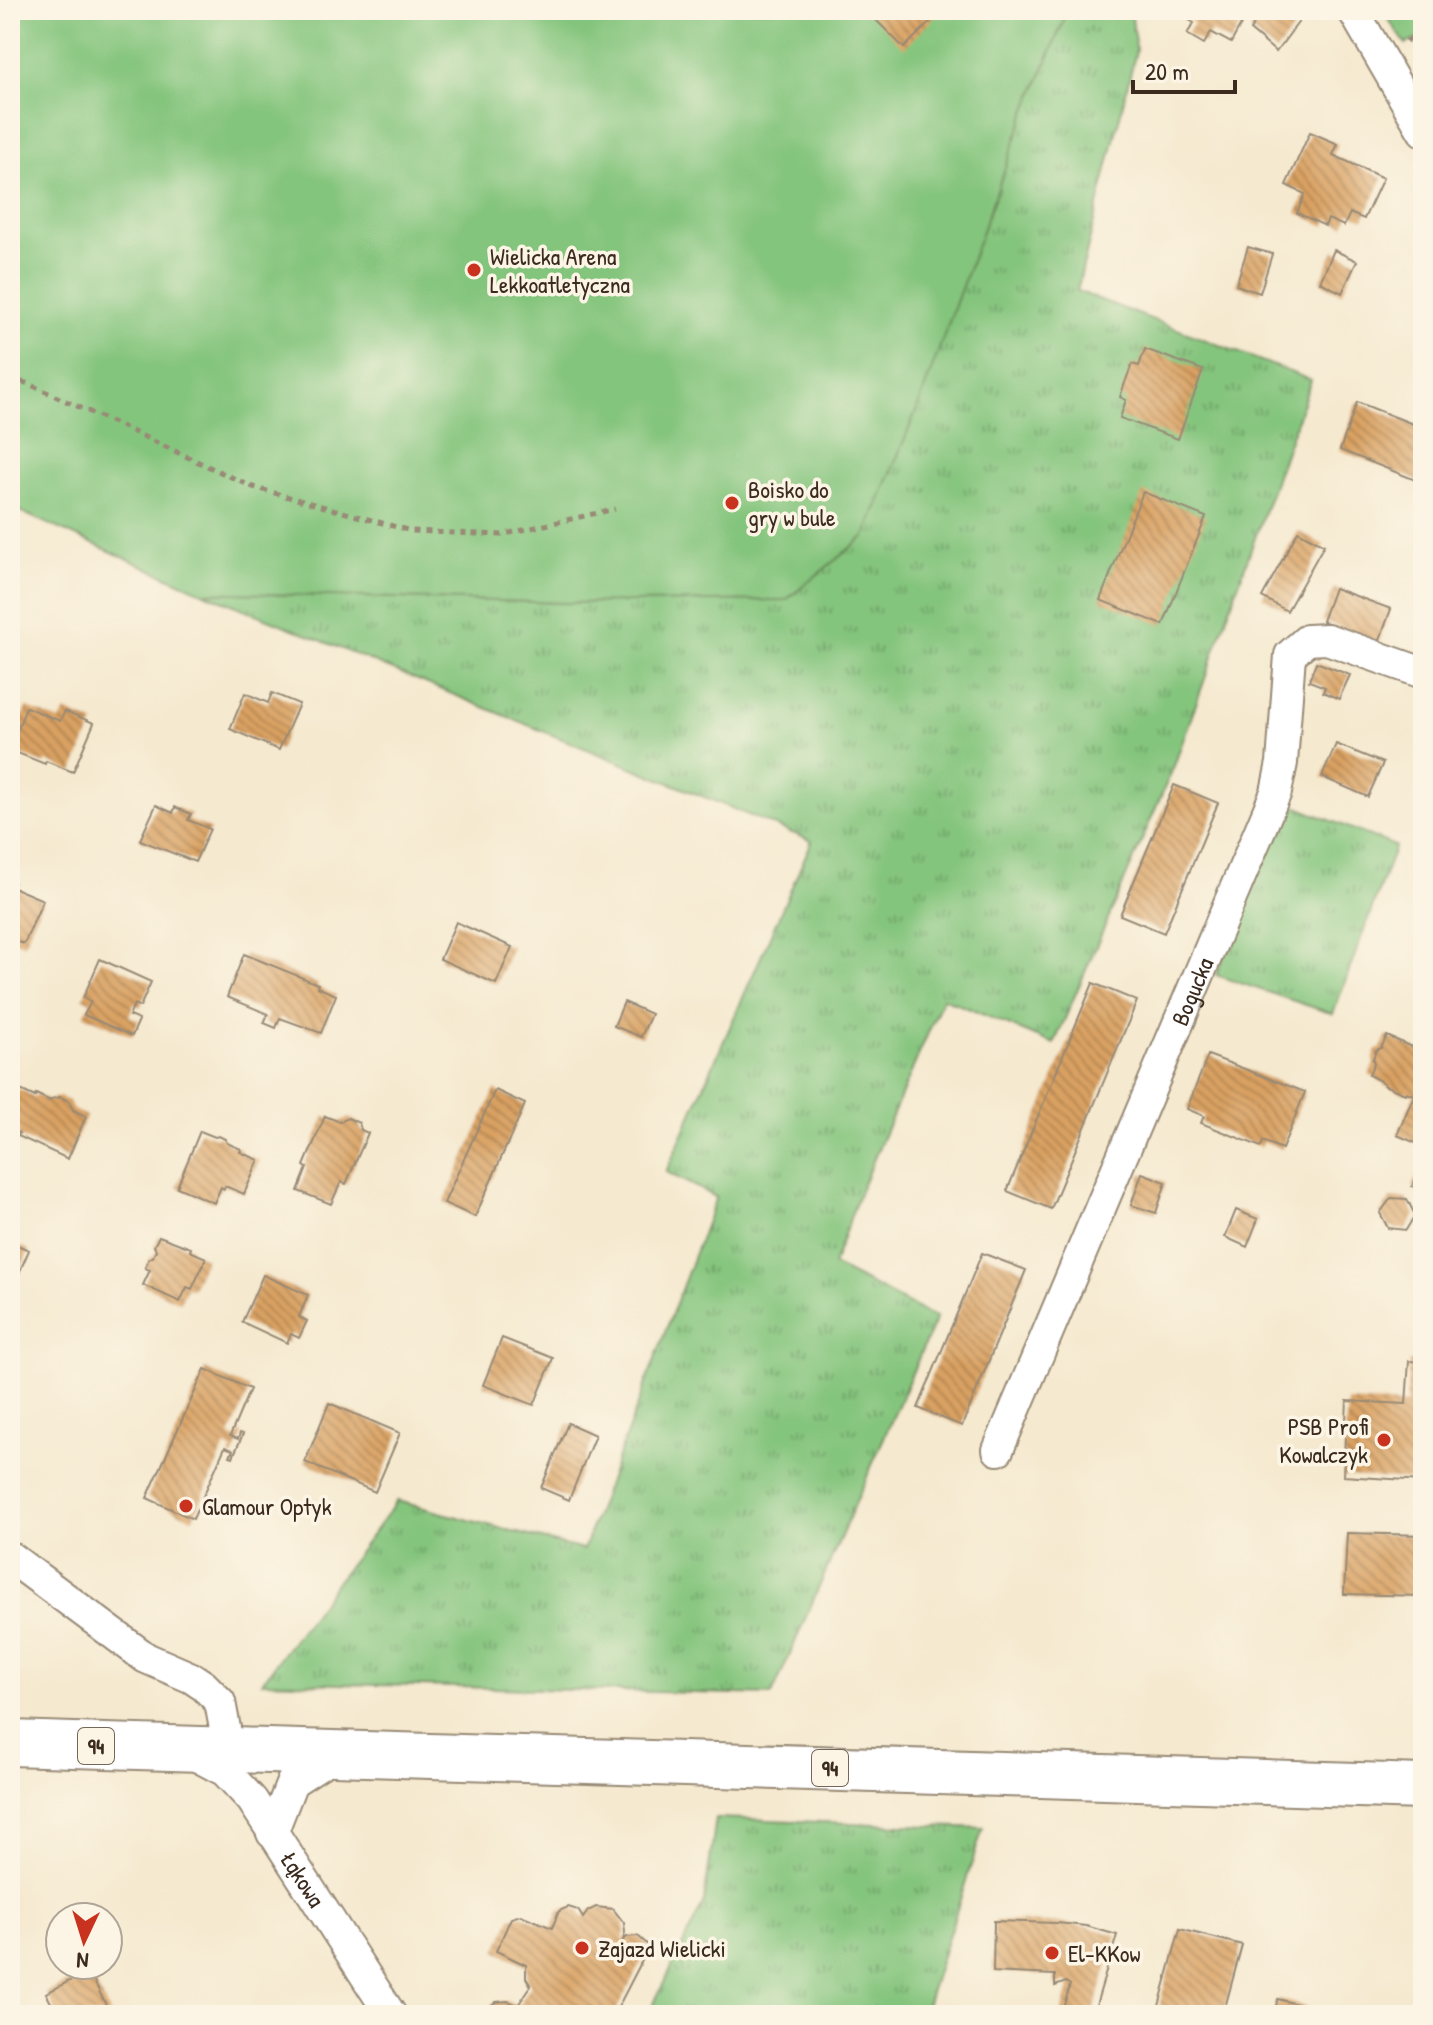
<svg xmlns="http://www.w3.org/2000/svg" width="1433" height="2025" viewBox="0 0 1433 2025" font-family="'Patrick Hand',sans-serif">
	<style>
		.grass { fill: url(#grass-tufts); stroke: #60784e; stroke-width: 2 }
		.pitch { fill: #84c57d; stroke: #60784e; stroke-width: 2 }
		.building { fill: url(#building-back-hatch) }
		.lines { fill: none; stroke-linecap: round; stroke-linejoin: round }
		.street-casing { stroke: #988a76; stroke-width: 34 }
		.primary-casing { stroke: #988a76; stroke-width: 48 }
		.path { stroke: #988a76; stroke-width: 5; stroke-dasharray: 6 6; stroke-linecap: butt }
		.street { stroke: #fff; stroke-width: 30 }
		.primary { stroke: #fff; stroke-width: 44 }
		.poi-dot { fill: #c8321e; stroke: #fcf5e5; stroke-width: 3 }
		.labels { text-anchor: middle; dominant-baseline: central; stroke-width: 7; stroke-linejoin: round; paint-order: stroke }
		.shield { fill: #fcf5e5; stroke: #75675a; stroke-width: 2 }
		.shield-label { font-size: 22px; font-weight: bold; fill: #3b2a1e }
		.poi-label { font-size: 24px; fill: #3b2a1e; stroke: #fcf5e5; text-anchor: start }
		.street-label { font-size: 24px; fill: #3b2a1e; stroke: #fcf5e5 }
	</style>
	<defs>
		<pattern id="grass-tufts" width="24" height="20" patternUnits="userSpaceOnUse" patternTransform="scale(2)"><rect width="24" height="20" fill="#84c57d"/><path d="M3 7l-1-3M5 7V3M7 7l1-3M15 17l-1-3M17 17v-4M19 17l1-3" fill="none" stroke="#6da066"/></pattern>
		<pattern id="building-back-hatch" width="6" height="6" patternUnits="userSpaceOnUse" patternTransform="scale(2)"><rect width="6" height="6" fill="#d9a162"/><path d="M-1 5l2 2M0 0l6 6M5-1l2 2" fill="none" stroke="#b18350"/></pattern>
	</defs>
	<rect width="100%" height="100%" fill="#fcf5e5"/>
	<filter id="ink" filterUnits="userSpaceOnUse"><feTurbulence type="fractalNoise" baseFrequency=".0125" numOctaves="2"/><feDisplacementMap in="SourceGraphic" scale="16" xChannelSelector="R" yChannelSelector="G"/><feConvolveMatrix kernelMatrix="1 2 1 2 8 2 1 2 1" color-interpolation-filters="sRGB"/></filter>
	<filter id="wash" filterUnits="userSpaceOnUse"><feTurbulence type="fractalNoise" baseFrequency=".006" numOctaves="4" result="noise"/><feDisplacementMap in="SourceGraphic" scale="32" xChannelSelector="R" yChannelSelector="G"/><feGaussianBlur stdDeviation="1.8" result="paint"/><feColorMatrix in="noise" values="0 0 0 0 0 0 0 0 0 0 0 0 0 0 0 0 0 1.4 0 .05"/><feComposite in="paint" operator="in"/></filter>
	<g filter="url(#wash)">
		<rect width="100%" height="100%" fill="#f5e9cf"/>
		<path class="grass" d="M1068 10H1131L1136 51 1077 291 1311 380 1174 766 1054 1044 943 998 860 1191 833 1265 936 1318 772 1695 262 1682 397 1501 583 1550 716 1197 666 1172 812 841 202 592 566 603 1024 116Z
			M1382 10H1423V37L1406 44Z
			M1287 803 1395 846 1333 1014 1216 975Z
			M716 1818 983 1828 923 2015H648L704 1902Z"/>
		<path class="pitch" d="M10 10H1068L1024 116 919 404 865 536 786 600 566 603 202 592 10 507Z"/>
		<g id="blocks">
			<path class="building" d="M866 10H942L904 48Z
				M1184 10H1249L1231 43 1211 32 1204 44 1187 34 1194 23 1181 15Z
				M1264 10H1295L1303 16 1276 52 1250 30Z
				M1310 132 1338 144 1333 155 1383 178 1364 219 1350 213 1344 226 1328 219 1325 226 1297 213 1305 194 1286 185Z
				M1248 247 1272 254 1260 293 1236 285Z
				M1334 250 1357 261 1342 293 1320 282Z
				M1145 349 1203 370 1178 439 1120 418 1126 400 1120 397 1126 380 1132 364 1139 366Z
				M1357 402 1423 428V483L1340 450Z
				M1143 492 1206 517 1163 625 1100 600Z
				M1298 531 1324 545 1287 611 1262 597Z
				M1334 588 1391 609 1379 642 1322 621Z
				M1316 662 1350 675 1339 699 1323 692 1325 687 1309 681Z
				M245 693 268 703 272 693 299 704 279 750 230 729Z
				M26 707 60 721 65 711 94 723 73 772 46 761 45 764 10 750Z
				M1336 744 1383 763 1368 797 1322 777Z
				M1174 785 1218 803 1164 933 1120 915Z
				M156 805 173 813 175 807 191 814 188 820 210 829 195 862 140 840Z
				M10 881 14 883 12 887 43 900 24 944 10 939Z
				M456 922 512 947 496 984 440 959Z
				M244 954 318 984 317 987 336 995 321 1033 280 1018 276 1028 264 1023 268 1014 227 997Z
				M100 959 151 982 140 1007 134 1004 129 1016 139 1020 132 1036 84 1015 91 1002 83 998Z
				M1093 983 1137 1001 1051 1209 1007 1191Z
				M624 1002 651 1014 641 1037 614 1026Z
				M1387 1036 1423 1052V1146L1397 1135 1414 1095 1406 1092 1405 1094 1384 1085V1083L1369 1075 1374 1063 1373 1059 1376 1050 1381 1048Z
				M1208 1055 1305 1092 1282 1149 1263 1141 1261 1147 1201 1123 1204 1116 1187 1109Z
				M12 1086 35 1097 36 1094 50 1101 51 1099 60 1097 69 1101 73 1110 86 1116 68 1159 18 1136 19 1133 10 1129V1091Z
				M495 1090 525 1104 475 1217 444 1203Z
				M325 1116 340 1122 348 1118 359 1123 361 1130 368 1133 346 1184 341 1182 331 1204 298 1191 307 1168 304 1166Z
				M200 1131 215 1137 219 1136 225 1139 227 1143 241 1149 240 1152 259 1160 244 1194 225 1186 224 1189 221 1187 214 1203 177 1187Z
				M1423 1165V1192L1412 1186Z
				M1142 1173 1166 1182 1156 1213 1131 1205Z
				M1391 1198 1407 1199 1415 1215 1406 1230 1388 1228 1380 1213Z
				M1236 1210 1258 1219 1247 1247 1225 1237Z
				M159 1236 191 1248 190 1251 206 1258 192 1289 187 1287 180 1302 143 1285 150 1270 145 1268 149 1258 153 1257 156 1250 154 1246Z
				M10 1242 29 1250 10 1294Z
				M982 1253 1026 1270 962 1426 918 1408Z
				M263 1275 308 1295 299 1317 307 1321 299 1338 291 1334 287 1343 242 1322Z
				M502 1338 553 1358 534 1405 483 1385Z
				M1409 1361 1423 1362V1481L1343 1476 1347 1401 1406 1404Z
				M205 1369 250 1389 230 1436 238 1439 240 1433 243 1434 233 1457 230 1456 233 1450 225 1447 193 1519 147 1498Z
				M329 1403 400 1433 375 1492 305 1462Z
				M568 1423 595 1435 569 1500 541 1488Z
				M1347 1533 1423 1535V1596L1344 1594Z
				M568 1907 578 1910 583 1918 588 1911 596 1907 613 1909 624 1923 625 1932 623 1940 627 1937 638 1936 647 1944 648 1949 614 2015H482L487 2008 496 2002 508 2001 518 2005 531 1986 526 1978V1965L496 1951 511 1918 521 1915 552 1928 559 1911Z
				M994 1921 1057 1923 1086 1926 1117 1935 1093 2015H1061L1070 1985 1066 1982 1055 1986V1975L993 1972Z
				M1180 1929 1242 1945 1223 2015H1196L1159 2006Z
				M89 1971 111 2015H57L46 1993Z
				M1278 1999 1311 2008 1309 2015H1273Z"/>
		</g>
	</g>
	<g filter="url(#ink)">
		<use href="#blocks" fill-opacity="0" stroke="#988a76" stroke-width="2"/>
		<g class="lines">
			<defs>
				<g id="street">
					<path d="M1353 10 1423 131"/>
					<path id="s1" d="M998 1450 1276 792 1282 763 1290 655 1307 640 1327 639 1423 673"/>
					<path d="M10 1557 146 1658 192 1678 204 1686 220 1702 229 1750"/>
					<path id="s2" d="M191 1753 225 1771 252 1800 391 2015"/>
					<path d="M272 1833 292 1782 335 1754"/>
				</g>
				<path id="primary" d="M10 1743 1423 1787"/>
			</defs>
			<use href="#street" class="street-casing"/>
			<use href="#primary" class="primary-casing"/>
			<path class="path" d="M1406 41 1423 33
				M10 378 29 384 253 487 411 531 501 535 615 509"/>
			<use href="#street" class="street"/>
			<use href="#primary" class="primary"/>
		</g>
	</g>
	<g class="poi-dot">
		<circle cx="474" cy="270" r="8"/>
		<circle cx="732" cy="503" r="8"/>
		<circle cx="1384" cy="1440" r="8"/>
		<circle cx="186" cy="1506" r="8"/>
		<circle cx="582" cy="1948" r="8"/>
		<circle cx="1052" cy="1953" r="8"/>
	</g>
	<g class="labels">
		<g class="shield">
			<rect x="78" y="1728" width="36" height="36" rx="6"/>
			<rect x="812" y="1750" width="36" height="36" rx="6"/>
		</g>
		<g class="shield-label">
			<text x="96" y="1746">94</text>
			<text x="830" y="1768">94</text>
		</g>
		<g class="poi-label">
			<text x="490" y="256">Wielicka Arena<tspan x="490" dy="28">Lekkoatletyczna</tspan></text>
			<text x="748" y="489">Boisko do<tspan x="748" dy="28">gry w bule</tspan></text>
			<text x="1368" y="1426" text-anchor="end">PSB Profi<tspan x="1368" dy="28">Kowalczyk</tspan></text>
			<text x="202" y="1506">Glamour Optyk</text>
			<text x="598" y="1948">Zajazd Wielicki</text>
			<text x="1068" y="1953">El-KKow</text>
		</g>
		<g class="street-label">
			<text stroke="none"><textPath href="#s1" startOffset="498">Bogucka</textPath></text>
			<text stroke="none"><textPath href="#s2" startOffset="172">Łąkowa</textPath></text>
		</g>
	</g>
	<rect width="1433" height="2025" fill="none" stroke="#fcf5e5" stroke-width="40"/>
	<g transform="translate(84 1941) rotate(184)"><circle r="38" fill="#fcf5e5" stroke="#afa495" stroke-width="2"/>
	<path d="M0-6L14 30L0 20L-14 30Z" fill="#c8321e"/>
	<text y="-12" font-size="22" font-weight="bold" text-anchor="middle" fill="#3b2a1e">N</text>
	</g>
	<path d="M1133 80v12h102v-12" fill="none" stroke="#3b2a1e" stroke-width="4"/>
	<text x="1145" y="80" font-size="24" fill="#3b2a1e" stroke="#fcf5e5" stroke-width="6" paint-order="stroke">20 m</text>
</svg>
